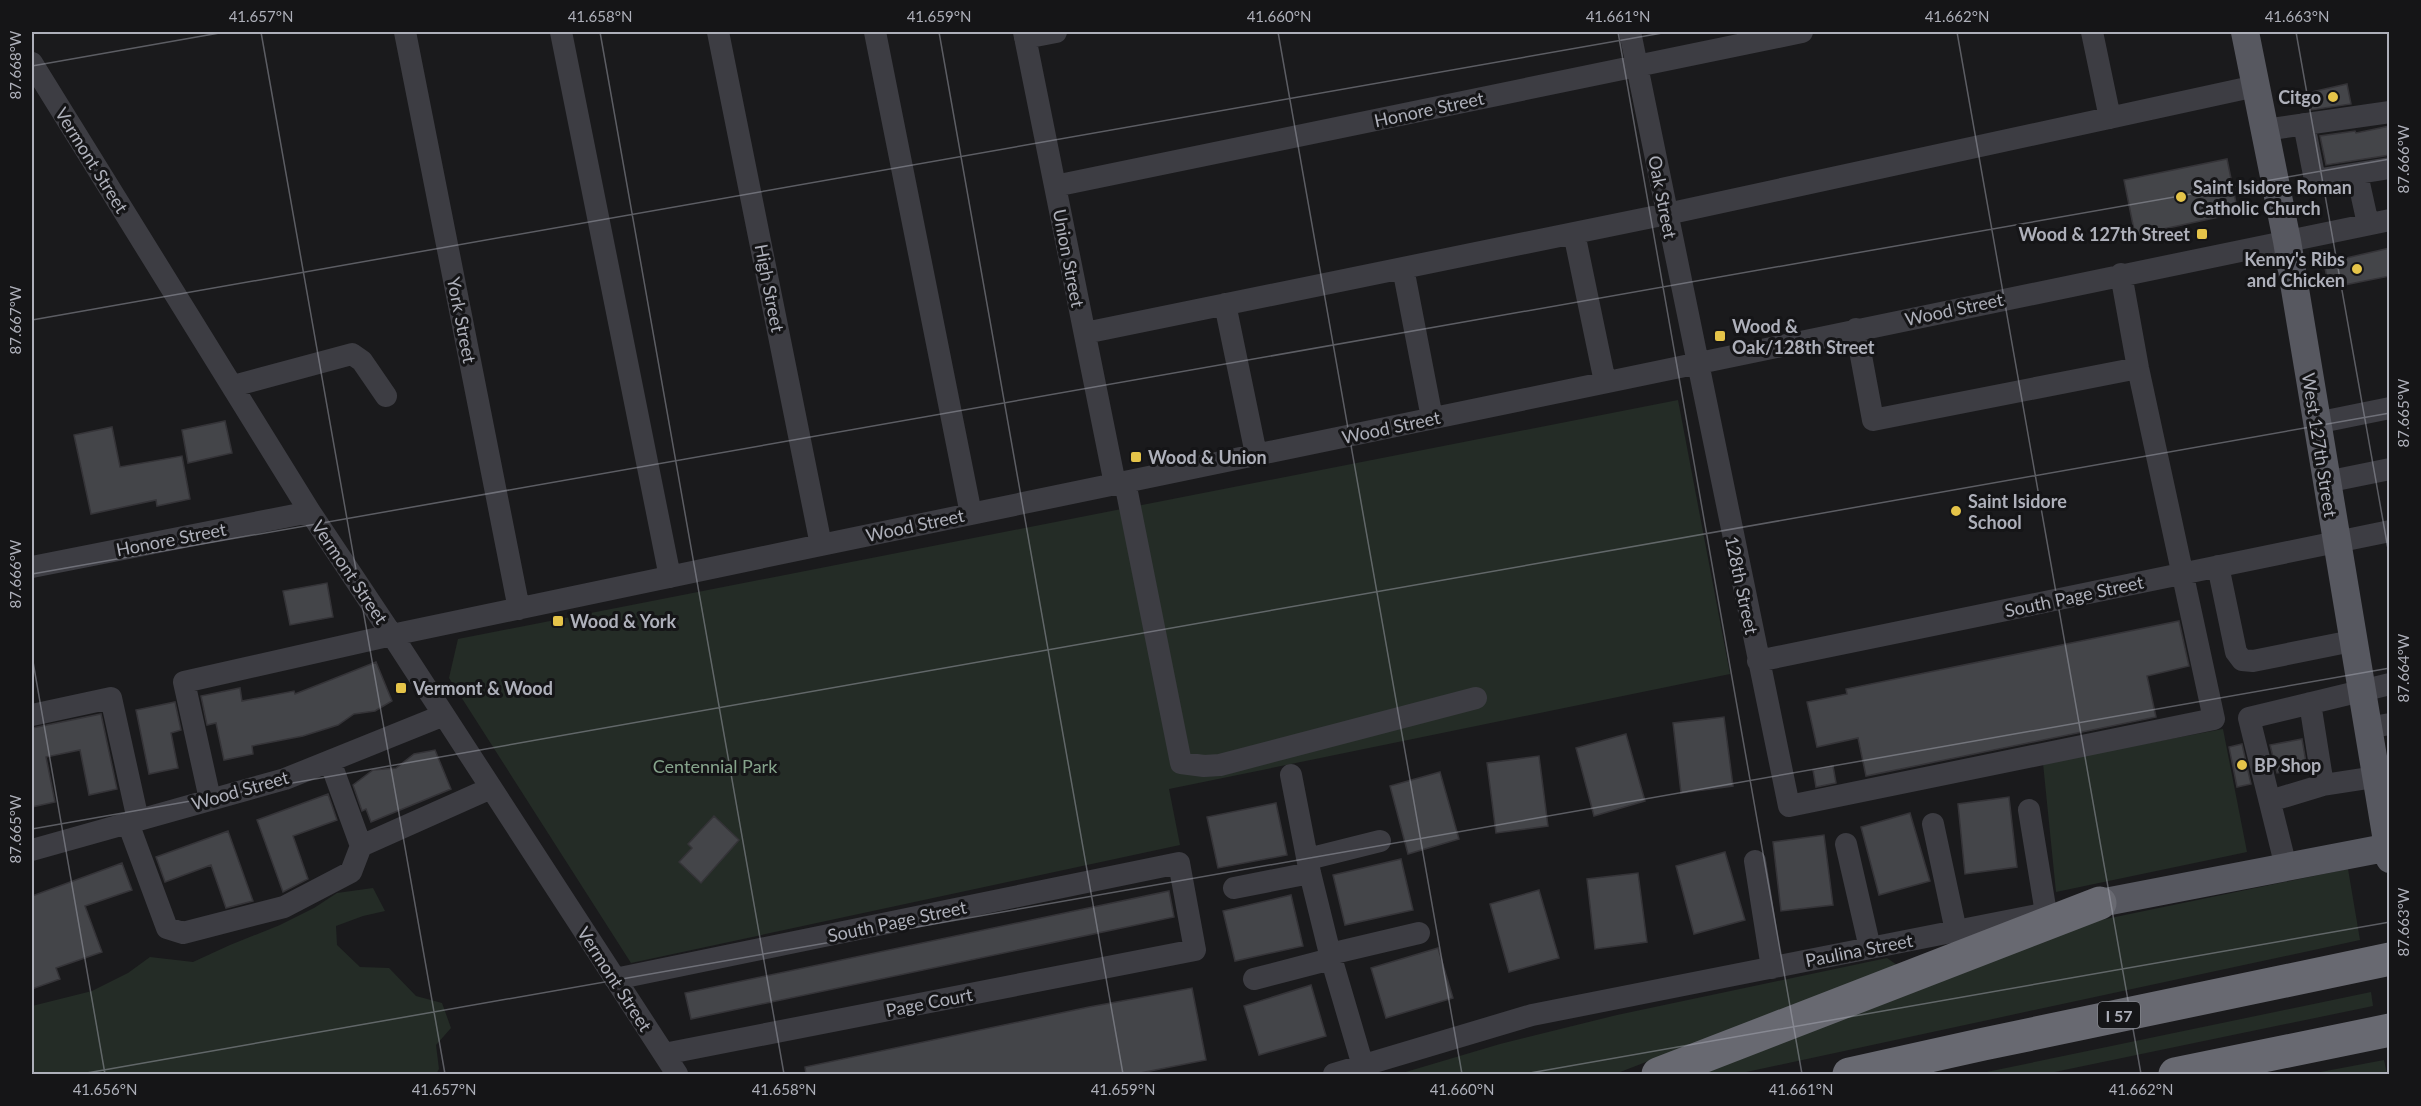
<svg xmlns="http://www.w3.org/2000/svg" width="2421" height="1106" viewBox="0 0 2421 1106" font-family="Lato,sans-serif">
	<style>
		.green { fill: #242c26 }
		.building { fill: #444549; stroke: #353438; stroke-width: 1.5 }
		.lines { fill: none; stroke-linecap: round; stroke-linejoin: round }
		.minor { stroke: #3d3d43; stroke-width: 22 }
		.major { stroke: #575860; stroke-width: 28 }
		.highway { stroke: #686971; stroke-width: 33 }
		.ticks { fill: none; stroke: #aeb0ba; stroke-width: 1.5; stroke-opacity: 0.45 }
		.poi-dot { fill: #e5c449; stroke: #151517; stroke-width: 2 }
		.labels { text-anchor: middle; dominant-baseline: central; stroke-width: 6; stroke-linejoin: round; paint-order: stroke }
		.shield { fill: #151517; stroke: #808289; stroke-width: 1.5 }
		.shield-label { font-size: 16px; font-weight: bold; fill: #aeb0ba }
		.poi-label { font-size: 18px; font-weight: bold; fill: #aeb0ba; stroke: #151517; text-anchor: start }
		.street-label { font-size: 18px; fill: #aeb0ba; stroke: #151517 }
		.park-label { font-size: 18px; fill: #86a48c; stroke: #151517 }
		.neatline { fill: none; stroke: #aeb0ba; stroke-width: 2 }
		.ticks-label { font-size: 15px; text-anchor: middle; fill: #aeb0ba }
	</style>
	<rect width="100%" height="100%" fill="#1a1a1c"/>
	<path class="green" d="M1678 400 1730 674 1169 789 1180 845 631 963 449 678 458 639Z
		M2223 729 2247 852 2056 892 2043 763Z
		M2348 869 2360 940 1737 1074H1682L2091 922Z
		M373 888 385 911 363 916 336 926 337 945 360 967 389 968 416 996 442 1003 451 1028 436 1045 439 1069 436 1074H32V1006L92 991 128 973 150 957 193 962 230 945 280 925 314 908 337 893Z
		M1887 958 1897 965 1615 1074H1399L1500 1044 1617 1015Z
		M2371 992 2373 1006 2045 1074H1977Z
		M2384 1060 2387 1074H2310Z"/>
	<path class="building" d="M2347 84 2351 104 2311 110 2307 93Z
		M2390 126V155L2326 165 2320 136 2355 131 2356 133Z
		M2227 159 2238 213 2135 235 2124 180Z
		M2390 248V276L2329 288 2324 263Z
		M225 421 232 453 188 463 182 430Z
		M112 427 120 467 182 456 190 499 157 506 156 500 91 514 74 435Z
		M327 583 333 617 290 625 283 591Z
		M2179 621 2189 666 2147 676 2156 717 1866 776 1858 738 1817 747 1807 702 1847 694 1846 689Z
		M376 662 392 701 375 711 354 714 338 725 303 736 252 746 253 754 224 760 216 723 207 725 201 696 240 688 242 701 294 691 295 694Z
		M175 702 181 730 171 733 178 768 149 774 136 710Z
		M101 714 117 789 89 795 80 750 46 757 55 802 32 807V728Z
		M1724 717 1733 786 1681 793 1673 723Z
		M1626 734 1645 801 1594 816 1576 748Z
		M2302 739 2307 768 2277 773 2270 745Z
		M2242 744 2251 784 2237 787 2229 747Z
		M435 750 451 789 371 822 366 809 362 811 353 785 373 770 396 768 414 754Z
		M1539 756 1548 826 1496 833 1487 763Z
		M1833 766 1836 783 1816 787 1813 770Z
		M1440 772 1459 839 1408 854 1390 786Z
		M328 794 337 820 293 836 308 879 283 892 257 820Z
		M2009 797 2017 867 1965 874 1958 804Z
		M1276 803 1287 855 1218 868 1207 817Z
		M1910 813 1930 881 1879 895 1861 827Z
		M714 816 739 840 701 883 679 862 692 848 688 844Z
		M228 831 253 901 226 908 211 865 165 882 156 857Z
		M1824 835 1833 905 1781 911 1773 842Z
		M1725 852 1745 920 1694 934 1676 866Z
		M1401 859 1413 910 1345 925 1333 875Z
		M122 863 132 890 85 906 102 952 56 968 60 979 32 989V896Z
		M1638 873 1647 942 1595 949 1587 879Z
		M1539 890 1559 958 1509 972 1490 904Z
		M1169 891 1174 917 691 1019 685 993Z
		M1291 895 1303 946 1235 961 1223 911Z
		M1438 948 1453 998 1386 1018 1371 968Z
		M1311 985 1326 1036 1259 1055 1244 1006Z
		M1192 988 1206 1060 1135 1074H806L805 1067 1089 1007Z"/>
	<g class="lines">
		<path class="minor" d="M405 32 519 609
			M561 32 670 577
			M718 32 821 545
			M875 32 971 514
			M1024 32 1115 484
			M1630 32 1789 806 2214 719 2138 368 2121 274
			M2092 32 2110 118
			M1025 38 1056 32
			M32 63 310 512 392 635 677 1074
			M2304 124 2315 180 2390 168
			M2265 130 2390 112
			M2357 174 2368 224
			M1055 186 1802 32
			M1574 233 1605 382
			M1403 268 1432 418
			M1225 304 1256 454
			M1856 329 1873 420 2138 368
			M1085 333 1667 214 2256 86
			M233 386 352 354 362 361 386 396
			M2316 423 2390 408
			M1125 482 1181 763 1204 766 1220 765 1476 698
			M2326 482 2390 469
			M2218 566 2236 652 2242 660 2253 661 2352 641
			M32 567 310 512
			M1758 661 2390 531
			M2310 703 2323 785 2375 777
			M32 715 111 698 138 820
			M2367 728 2390 724
			M330 761 361 846 491 788
			M1291 775 1310 873 1330 954 1363 1066
			M210 799 184 682 392 635 821 545 2390 220
			M2270 801 2323 785
			M2029 810 2046 913
			M128 823 167 928 183 933 284 907 351 872 361 846
			M1933 824 1956 931
			M1846 844 1870 948
			M32 850 285 779 444 715
			M1308 859 1380 841
			M1755 861 1772 968
			M2286 867 2249 718 2390 684
			M1234 888 1310 873
			M1330 954 1419 933
			M615 979 1179 863 1195 950 664 1054
			M1254 979 1331 959
			M1334 1074 1532 1015 2037 915"/>
		<path class="major" d="M2245 32 2287 241 2390 859
			M2100 903 2390 847"/>
		<path class="highway" d="M1658 1074 2100 903
			M1849 1074 1984 1044 2390 959
			M2175 1074 2390 1030"/>
	</g>
	<path class="ticks" d="M261 32 445 1074M600 32 784 1074M939 32 1123 1074M1278 32 1462 1074M1618 32 1802 1074M1957 32 2141 1074M2296 32 2390 560M32 66 225 32M32 320 1668 32M32 574 2390 159M32 656 105 1074M32 829 2390 413M81 1074 2390 668M1524 1074 2390 922"/>
	<g class="poi-dot">
		<circle cx="2333" cy="97" r="6"/>
		<circle cx="2181" cy="197" r="6"/>
		<rect x="2196" y="228" width="12" height="12" rx="3"/>
		<circle cx="2357" cy="269" r="6"/>
		<rect x="1714" y="330" width="12" height="12" rx="3"/>
		<rect x="1130" y="451" width="12" height="12" rx="3"/>
		<circle cx="1956" cy="511" r="6"/>
		<rect x="552" y="615" width="12" height="12" rx="3"/>
		<rect x="395" y="682" width="12" height="12" rx="3"/>
		<circle cx="2242" cy="765" r="6"/>
	</g>
	<g class="labels">
		<rect class="shield" x="2098" y="1002" width="42" height="26" rx="4.5"/>
		<g class="shield-label">
			<text x="2119" y="1015">I 57</text>
		</g>
		<g class="poi-label">
			<text x="2321" y="97" text-anchor="end">Citgo</text>
			<text x="2193" y="187">Saint Isidore Roman<tspan x="2193" dy="21">Catholic Church</tspan></text>
			<text x="2190" y="234" text-anchor="end">Wood &amp; 127th Street</text>
			<text x="2345" y="259" text-anchor="end">Kenny's Ribs<tspan x="2345" dy="21">and Chicken</tspan></text>
			<text x="1732" y="326">Wood &amp;<tspan x="1732" dy="21">Oak/128th Street</tspan></text>
			<text x="1148" y="457">Wood &amp; Union</text>
			<text x="1968" y="501">Saint Isidore<tspan x="1968" dy="21">School</tspan></text>
			<text x="570" y="621">Wood &amp; York</text>
			<text x="413" y="688">Vermont &amp; Wood</text>
			<text x="2254" y="765">BP Shop</text>
		</g>
		<g class="street-label">
			<text transform="translate(1429 109) rotate(-12)">Honore Street</text>
			<text transform="translate(92 160) rotate(58)">Vermont Street</text>
			<text transform="translate(1663 197) rotate(79)">Oak Street</text>
			<text transform="translate(1069 258) rotate(79)">Union Street</text>
			<text transform="translate(770 288) rotate(79)">High Street</text>
			<text transform="translate(1954 309) rotate(-12)">Wood Street</text>
			<text transform="translate(462 320) rotate(79)">York Street</text>
			<text transform="translate(1391 427) rotate(-12)">Wood Street</text>
			<text transform="translate(2320 445) rotate(81)">West 127th Street</text>
			<text transform="translate(915 525) rotate(-12)">Wood Street</text>
			<text transform="translate(171 539) rotate(-11)">Honore Street</text>
			<text transform="translate(350 572) rotate(56)">Vermont Street</text>
			<text transform="translate(1742 585) rotate(78)">128th Street</text>
			<text transform="translate(2074 596) rotate(-12)">South Page Street</text>
			<text transform="translate(240 790) rotate(-16)">Wood Street</text>
			<text transform="translate(897 921) rotate(-12)">South Page Street</text>
			<text transform="translate(1859 950) rotate(-11)">Paulina Street</text>
			<text transform="translate(615 979) rotate(57)">Vermont Street</text>
			<text transform="translate(929 1002) rotate(-11)">Page Court</text>
		</g>
		<g class="park-label">
			<text x="715" y="766">Centennial Park</text>
		</g>
	</g>
	<rect width="2421" height="1106" fill="none" stroke="#151517" stroke-width="66"/>
	<rect x="33" y="33" width="2355" height="1040" class="neatline"/>
	<g class="ticks-label">
		<text x="261" y="22">41.657°N</text>
		<text x="600" y="22">41.658°N</text>
		<text x="939" y="22">41.659°N</text>
		<text x="1279" y="22">41.660°N</text>
		<text x="1618" y="22">41.661°N</text>
		<text x="1957" y="22">41.662°N</text>
		<text x="2297" y="22">41.663°N</text>
		<text transform="translate(16 65) rotate(-90)" y="5">87.668°W</text>
		<text transform="translate(2404 159) rotate(-90)" y="5">87.666°W</text>
		<text transform="translate(16 320) rotate(-90)" y="5">87.667°W</text>
		<text transform="translate(2404 413) rotate(-90)" y="5">87.665°W</text>
		<text transform="translate(16 574) rotate(-90)" y="5">87.666°W</text>
		<text transform="translate(2404 668) rotate(-90)" y="5">87.664°W</text>
		<text transform="translate(16 829) rotate(-90)" y="5">87.665°W</text>
		<text transform="translate(2404 922) rotate(-90)" y="5">87.663°W</text>
		<text x="105" y="1095">41.656°N</text>
		<text x="444" y="1095">41.657°N</text>
		<text x="784" y="1095">41.658°N</text>
		<text x="1123" y="1095">41.659°N</text>
		<text x="1462" y="1095">41.660°N</text>
		<text x="1801" y="1095">41.661°N</text>
		<text x="2141" y="1095">41.662°N</text>
	</g>
</svg>
